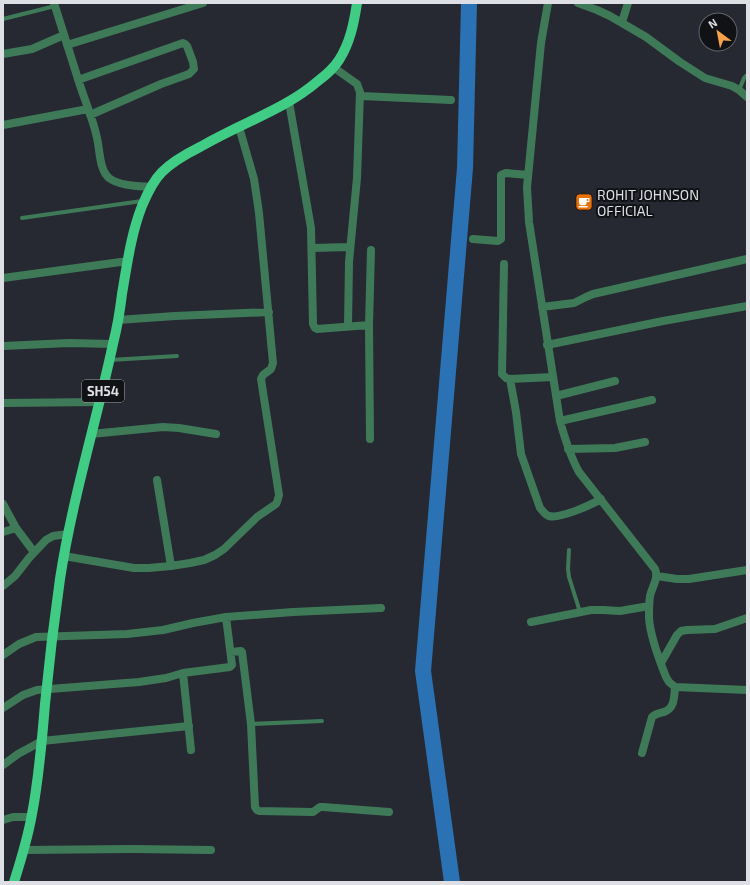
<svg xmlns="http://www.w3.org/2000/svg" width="750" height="885" viewBox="0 0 750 885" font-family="'Exo 2',sans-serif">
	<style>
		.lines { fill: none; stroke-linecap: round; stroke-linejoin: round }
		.river { stroke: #2a72b3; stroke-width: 16 }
		.service { stroke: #3f7a58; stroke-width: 4 }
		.minor { stroke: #3f7a58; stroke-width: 8 }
		.primary { stroke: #41cc85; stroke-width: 10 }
		.labels { text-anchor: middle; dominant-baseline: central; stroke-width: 4; stroke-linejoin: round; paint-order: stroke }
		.shield { fill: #101215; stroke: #a0a2a6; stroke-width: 1 }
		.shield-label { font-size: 13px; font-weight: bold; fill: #dddfe4 }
		.poi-label { font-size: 14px; fill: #dddfe4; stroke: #101215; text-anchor: start }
	</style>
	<rect width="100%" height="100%" fill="#262931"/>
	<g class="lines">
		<path class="river" d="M452 882 423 671 465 168 469 3"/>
		<path class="service" d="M3 19 55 6
			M739 90 744 78 747 75
			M22 218 142 201
			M110 360 177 356
			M569 550 568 569 569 577 580 612
			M251 724 322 721"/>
		<path class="minor" d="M54 3C62 28 70 54 78 79 84 99 93 118 97 138 100 150 99 169 109 178 119 186 139 186 151 187
			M548 3 541 43 527 187 529 222 560 421C565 439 570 456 579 472L655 569C659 578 652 587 650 596 649 603 649 611 649 618 650 634 660 662 666 677L669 682 675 687 747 690
			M578 3 597 10 610 16 646 37 680 62 705 78 732 86 739 90 747 97
			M622 22 628 3
			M67 45 203 3
			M3 54 32 49 64 35
			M333 67 357 84 360 92 357 178 349 262 348 326
			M78 80 183 43 185 44 187 46 193 62 194 69 189 74 161 84 90 115
			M361 96 451 100
			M289 102 311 228 313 324 315 328 317 329 369 325
			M3 125 88 109
			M473 239 498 241 501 239V175L506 173 528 175
			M312 248 350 247
			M504 264 502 374 506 378 510 379 553 377
			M3 278 128 261
			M542 307 574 303 586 297 593 294 747 259
			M118 320 175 316 269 312
			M547 345 663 321 747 306
			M3 346 69 343 113 344
			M510 379 516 412 521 454 540 508C543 511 545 515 549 516 560 519 591 505 601 499
			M556 396 615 381
			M3 403 100 402
			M560 421 652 400
			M91 434 163 427 179 428 216 434
			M370 439 369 325 371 250
			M568 449 615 448 645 442
			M157 480 171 566
			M3 504 16 528 34 552
			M3 532 16 528
			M64 556 134 568H149L171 566 190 563 204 560 215 555 224 549 257 517 276 504 277 502 279 495 261 379 263 375 271 369 273 363 259 213 254 179 239 127
			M657 576 677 579H689L747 570
			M3 586 15 576 29 558 46 540 53 536 68 534
			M531 622 591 610H603L620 611 649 606
			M231 652 241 651 242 652 251 724 255 807 257 810 259 811 313 812 320 807H323L389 812
			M3 655 19 644 36 637 127 634 163 630 193 623 226 617 293 612 381 608
			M661 663 677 635 681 631 687 630 715 629 747 618
			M183 673 191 750
			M3 708 23 695 37 690 139 682 166 678 183 673 230 667 232 665 226 617
			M642 753 652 717C655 714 659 713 664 712 675 708 674 697 675 687
			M3 765 18 754 42 741 189 726
			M3 820 13 817H32
			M24 850 132 849 211 850"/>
		<path class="primary" d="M14 882C21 860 28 837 32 814 39 778 42 741 45 704 49 663 54 621 60 579 72 500 96 423 113 344 117 328 120 311 122 294 127 265 131 234 142 206 147 194 153 181 162 172 173 161 186 154 200 147 216 138 232 130 249 122 274 110 297 99 318 81 326 75 334 68 339 60 350 43 354 23 357 3"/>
	</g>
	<defs>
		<symbol id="cafe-square" viewBox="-11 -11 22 22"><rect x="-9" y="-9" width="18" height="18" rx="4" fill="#e8710a" stroke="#101215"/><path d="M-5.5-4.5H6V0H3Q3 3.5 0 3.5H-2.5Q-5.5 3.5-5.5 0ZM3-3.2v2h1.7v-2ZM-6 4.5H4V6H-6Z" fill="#fff"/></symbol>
	</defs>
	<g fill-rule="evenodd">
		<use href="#cafe-square" x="574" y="192" width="20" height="20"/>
	</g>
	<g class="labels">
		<rect class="shield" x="82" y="380" width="42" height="22" rx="3"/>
		<g class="shield-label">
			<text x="103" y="391">SH54</text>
		</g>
		<g class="poi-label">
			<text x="597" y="194">ROHIT JOHNSON<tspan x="597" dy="16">OFFICIAL</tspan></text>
		</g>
	</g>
	<rect width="750" height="885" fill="none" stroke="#dddfe4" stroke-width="8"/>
	<g transform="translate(718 32) rotate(328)"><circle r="19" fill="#101215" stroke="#626468"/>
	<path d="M0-3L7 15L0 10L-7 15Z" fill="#f7a14a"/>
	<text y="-6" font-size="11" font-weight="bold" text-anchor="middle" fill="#dddfe4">N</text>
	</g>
</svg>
